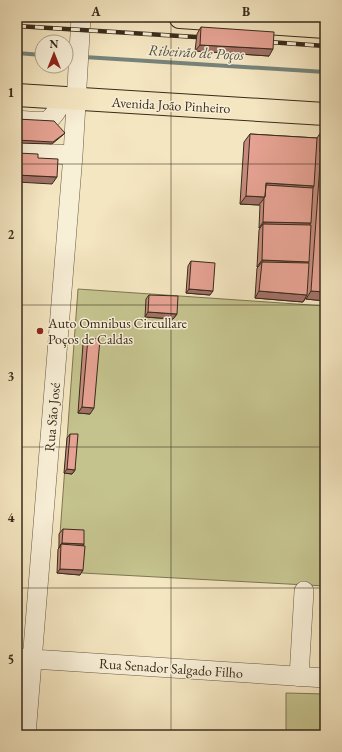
<svg xmlns="http://www.w3.org/2000/svg" width="342" height="752" viewBox="0 0 342 752" font-family="'EB Garamond',serif">
	<style>
		.green { fill: #c4c28d; stroke: #7e7654 }
		.lines { fill: none; stroke-linecap: round; stroke-linejoin: round }
		.stream { stroke: #76837b; stroke-width: 4 }
		.minor-casing { stroke: #675a44; stroke-width: 20 }
		.major-casing { stroke: #382b1a; stroke-width: 24 }
		.minor { stroke: #f8efd7; stroke-width: 19 }
		.major { stroke: #f4e6c1; stroke-width: 22 }
		.rail-casing { stroke: #382b1a; stroke-width: 4.5 }
		.rail { stroke: #f8efd7; stroke-width: 3; stroke-dasharray: 9; stroke-linecap: butt }
		.wall { fill: #c68b7e; stroke: #382b1a }
		.shaded-wall { fill: #a17167; stroke: #382b1a }
		.building { fill: #e6a293; stroke: #382b1a }
		.grid { fill: none; stroke: #382b1a; stroke-width: 1; stroke-opacity: 0.55 }
		.poi-dot { fill: #8f2418; stroke: #f8efd7; stroke-width: 1.5 }
		.labels { text-anchor: middle; dominant-baseline: central; stroke-width: 3; stroke-linejoin: round; paint-order: stroke }
		.street-label { font-size: 14px; fill: #382b1a; stroke: #f8efd7 }
		.poi-label { font-size: 14px; fill: #382b1a; stroke: #f8efd7; text-anchor: start }
		.water-label { font-size: 15px; font-style: italic; fill: #525042; stroke: #f8efd7 }
		.neatline { fill: none; stroke: #382b1a; stroke-width: 1.5 }
		.grid-label { font-size: 13px; text-anchor: middle; font-weight: bold; fill: #382b1a }
	</style>
	<rect width="100%" height="100%" fill="#f4e6c1"/>
	<filter id="stains"><feTurbulence type="fractalNoise" baseFrequency=".005" numOctaves="4"/><feColorMatrix values="0 0 0 0 .2 0 0 0 0 .09 0 0 0 0 .02 0 0 0 .5 -.17"/></filter>
	<radialGradient id="worn" r=".72"><stop offset=".6" stop-color="#630" stop-opacity="0"/><stop offset="1" stop-color="#630" stop-opacity=".3"/></radialGradient>
	<path class="green" d="M78 289 325 306V586L82 573 83 548H59Z
		M286 693 325 694V735H286Z"/>
	<g class="lines">
		<path class="stream" d="M17 53 42 55
			M84 57 325 72"/>
		<defs>
			<path id="minor" d="M17 120C49 122 48 127 64 98
				M17 152 73 155
				M17 658 325 678
				M299 677 304 591
				M26 735 73 155 81 17"/>
			<path id="major" d="M180 17 325 27
				M17 95 325 114"/>
		</defs>
		<use href="#minor" class="minor-casing"/>
		<use href="#major" class="major-casing"/>
		<use href="#minor" class="minor"/>
		<use href="#major" class="major"/>
		<defs>
			<path id="rail" d="M17 26 196 37
				M269 42 325 46"/>
		</defs>
		<use href="#rail" class="rail-casing"/>
		<use href="#rail" class="rail"/>
	</g>
	<path class="wall" d="M201 27 269 56 195 51 197 34Z
		M321 132 325 301 306 299V298L303 302 255 298 257 268 258 267H257L259 230 260 228H259L260 205H259L240 204 244 142 250 134 317 138Z
		M191 261 210 295 186 293 188 266Z
		M149 295 177 314 173 319 145 317 146 299Z
		M88 338 90 414 78 413 83 344Z
		M70 434 75 470 72 474 64 473 67 438Z
		M63 529 84 544 83 546 80 575 57 573 58 549 59 548V534Z"/>
	<path class="shaded-wall" d="M200 45 273 49 269 56 195 51Z
		M65 133 63 135 52 144 17 143V140Z
		M17 175 57 177 52 184 17 182Z
		M266 183 314 186 309 194 264 192Z
		M246 196 265 197 259 205 240 204Z
		M263 222 311 223 306 230 263 224 260 228H259Z
		M262 260 309 262 305 269 262 262 258 267H257Z
		M189 289 213 291 210 295 186 293Z
		M259 291 307 295 303 302 255 298Z
		M311 291 325 292V301L306 299Z
		M148 312 177 314 173 319 145 317Z
		M82 407 94 408 90 414 78 413Z
		M67 469 75 470 72 474 64 473Z
		M62 543 84 544 81 548 61 544 59 548Z
		M60 569 83 570 80 575 57 573Z"/>
	<path class="building" d="M201 27 274 32 273 49 200 45Z
		M17 119 54 121 65 133 53 142 17 140Z
		M321 132H325V151L321 150 320 152Z
		M250 134 317 138 314 186 266 183 265 197 246 196Z
		M321 150 325 151V292L311 291Z
		M17 153 38 154V158L58 159 57 177 17 175Z
		M266 185 313 188 311 223 263 222 264 198 265 197Z
		M263 224 311 225 309 262 262 260Z
		M191 261 215 263 213 291 189 289Z
		M262 262 309 263 307 295 259 291Z
		M149 295 178 296 177 314 148 312Z
		M88 338 100 339 94 408 82 407Z
		M70 434H78L75 470 67 469Z
		M63 529 84 530V544L62 543Z
		M61 544 85 546 83 570 60 569Z"/>
	<path class="grid" d="M171 17V735M17 164H325M17 305H325M17 447H325M17 588H325"/>
	<circle class="poi-dot" cx="40" cy="331" r="4"/>
	<g class="labels">
		<g class="street-label">
			<text transform="translate(171 105) rotate(3)">Avenida João Pinheiro</text>
			<text transform="translate(52 417) rotate(-85)">Rua São José</text>
			<text transform="translate(171 668) rotate(4)">Rua Senador Salgado Filho</text>
		</g>
		<g class="poi-label">
			<text x="48" y="323">Auto Omnibus Circullare<tspan x="48" dy="16">Poços de Caldas</tspan></text>
		</g>
		<g class="water-label">
			<text transform="translate(196 52) rotate(3)">Ribeirão de Poços</text>
		</g>
	</g>
	<rect width="342" height="752" fill="none" stroke="#f4e6c1" stroke-width="44"/>
	<g transform="translate(54 54)"><circle r="19" fill="#f8efd7" stroke="#aba18b"/>
	<path d="M0-3L7 15L0 10L-7 15Z" fill="#8f2418"/>
	<text y="-6" font-size="11" font-weight="bold" text-anchor="middle" fill="#382b1a">N</text>
	</g>
	<rect x="22" y="22" width="298" height="708" class="neatline"/>
	<g class="grid-label">
		<text x="96" y="16">A</text>
		<text x="246" y="16">B</text>
		<text x="11" y="97">1</text>
		<text x="11" y="239">2</text>
		<text x="11" y="381">3</text>
		<text x="11" y="522">4</text>
		<text x="11" y="664">5</text>
	</g>
	<rect width="100%" height="100%" filter="url(#stains)"/>
	<rect width="100%" height="100%" fill="url(#worn)"/>
</svg>
